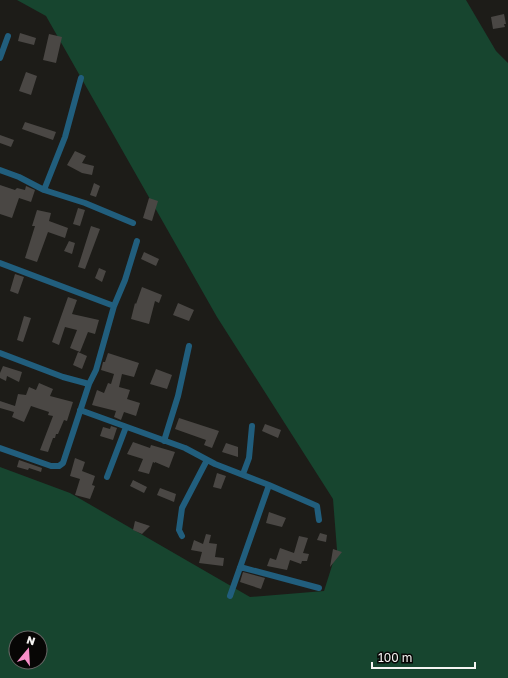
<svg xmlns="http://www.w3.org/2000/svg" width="508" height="678" viewBox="0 0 508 678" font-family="'Golos Text',sans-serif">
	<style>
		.green { fill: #17452f; fill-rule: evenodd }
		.building { fill: #4a4744 }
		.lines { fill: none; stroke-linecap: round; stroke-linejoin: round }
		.street { stroke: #215e7d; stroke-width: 6 }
	</style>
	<rect width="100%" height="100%" fill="#1d1c18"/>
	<path class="green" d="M17 0H466L496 51 508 63V678H0V467L70 493 250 597 324 591 337 550 333 499 217 317 46 16ZM16 638H40V662H16Z"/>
	<path class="building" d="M504 14 506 24H504L505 27 493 29 491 17Z
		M20 33 36 38 34 45 18 41Z
		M49 34 62 37 56 63 43 60Z
		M26 72 37 76 31 95 19 91Z
		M25 122 56 132 53 140 22 129Z
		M0 135 14 140 11 147 0 143Z
		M75 151 86 156 82 163 94 166 92 175 82 173 67 165Z
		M94 183 100 186 96 197 90 195Z
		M0 185 15 190 17 188 25 190 26 186 35 190 31 202 19 198 12 218 0 214Z
		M149 198 158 201 152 221 143 218Z
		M78 208 85 210 80 226 73 224Z
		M37 210 51 213 49 221 68 228 65 238 48 232 37 262 25 258 35 226H32Z
		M91 226 100 229 85 269 78 267Z
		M69 241 75 243 72 254 64 251Z
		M144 252 159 259 156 266 141 259Z
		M99 268 106 271 102 282 95 278Z
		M15 274 24 277 18 294 10 291Z
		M142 287 162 295 159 303 155 301 149 324 131 319 135 303 136 304Z
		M68 297 77 300 72 314 99 320 95 334 88 332 80 352 70 348 77 330 65 327 59 345 52 342Z
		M178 303 194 310 189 321 173 315Z
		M24 316 31 318 23 342 17 340Z
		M78 352 87 356 82 369 73 365Z
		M108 353 139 363 134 377 122 374 119 387 130 390 127 399 140 403 136 416 124 412 121 420 114 417 116 411 92 405 97 390 104 393 108 383 111 384 114 374 101 370 103 362H105Z
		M3 366 22 372 19 382 7 376 6 381 0 378V373Z
		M156 369 172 375 167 389 150 384Z
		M39 383 53 389 50 396 73 402 67 421 64 420 58 434H56L55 438H53L48 452 40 450 53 416 48 415 49 412 31 406 24 422 12 417 14 412 0 408V401L15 406 18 394 26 395 29 387 36 390Z
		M179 418 219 431 212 448 204 445 206 440 175 429Z
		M265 424 281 430 278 438 262 431Z
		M111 426 117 428 113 440 100 436 103 427 110 429Z
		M133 442 150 448 151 445 175 452 169 468 155 462V463L153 462 149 474 138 471 143 459 127 454Z
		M226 443 238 447V457L222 452Z
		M75 458 85 462 82 471 95 476 92 485 95 486 90 499 75 495 80 479 70 476Z
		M19 460 42 468 41 472 29 468 28 470 17 467Z
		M217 473 226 476 221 489 213 487Z
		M133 480 147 487 144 493 130 486Z
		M160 488 176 494 174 502 157 495Z
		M269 512 286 518 282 527 266 523Z
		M135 521 150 526 142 534 133 530Z
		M320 533 327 535 326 542 317 540Z
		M206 534 211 535 209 543 217 544 215 557 224 558 223 566 199 563 202 552 191 550 194 540 203 544Z
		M299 536 308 538 303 553 309 554 307 561H302L301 564 290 560 287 570 267 566 270 558 276 560 280 548 294 553Z
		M333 549 342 552 330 567Z
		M243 572 265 578 261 589 240 582Z"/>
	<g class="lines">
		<path class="street" d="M0 58 8 36
			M0 170 19 177 44 190 85 203 133 223
			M44 190 65 137 81 78
			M0 263 114 306
			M0 353 63 377 89 384 96 370 114 306 125 280 137 241
			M80 410 185 448 215 464 269 485 230 596
			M164 441 178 396 189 346
			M0 448 51 466H59L63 463 89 384
			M243 474 249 458 252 426
			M107 477 126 427
			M269 485 317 506 319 520
			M182 536 179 530 182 508 207 460
			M240 567 319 588"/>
	</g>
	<g transform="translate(28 650) rotate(18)"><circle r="19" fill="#070605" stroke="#666564"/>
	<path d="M0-3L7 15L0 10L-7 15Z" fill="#f98fc9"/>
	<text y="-6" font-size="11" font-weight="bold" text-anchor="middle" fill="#f5f4f2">N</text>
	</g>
	<path d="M372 662v6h103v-6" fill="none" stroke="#f5f4f2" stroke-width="2"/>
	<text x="378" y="662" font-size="12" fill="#f5f4f2" stroke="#070605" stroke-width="3" paint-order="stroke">100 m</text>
</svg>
